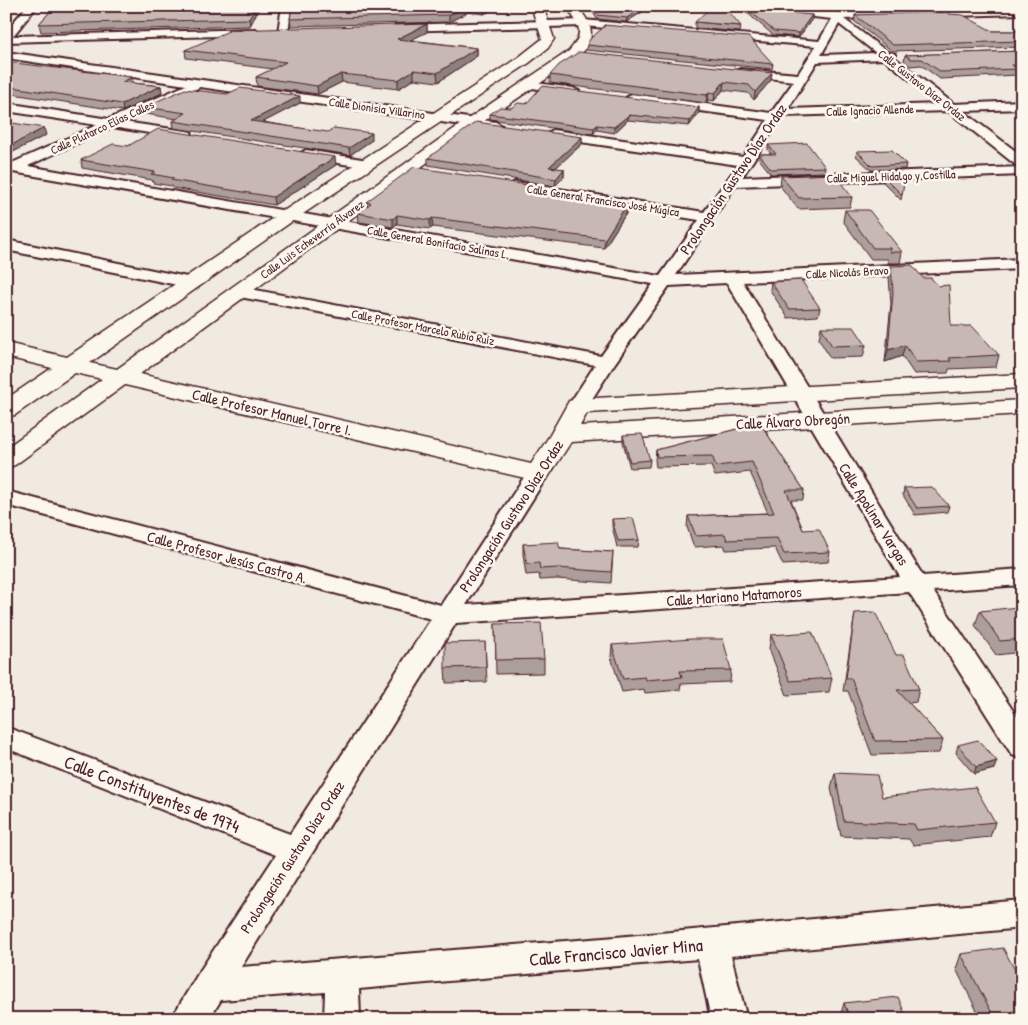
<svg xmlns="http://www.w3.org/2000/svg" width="1028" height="1025" viewBox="0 0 1028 1025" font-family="'Patrick Hand',sans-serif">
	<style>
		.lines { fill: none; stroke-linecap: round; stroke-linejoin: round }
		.street-casing { stroke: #4a1f2b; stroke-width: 4 }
		.secondary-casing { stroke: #4a1f2b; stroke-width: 3 }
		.street { fill: #fbf7ec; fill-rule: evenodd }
		.secondary { fill: #fbf7ec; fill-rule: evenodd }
		.wall { fill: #ac9e9a; stroke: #4a1f2b }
		.shaded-wall { fill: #8c817d; stroke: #4a1f2b }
		.building { fill: #c8b8b3; stroke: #4a1f2b }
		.labels { text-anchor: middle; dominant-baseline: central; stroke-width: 5; stroke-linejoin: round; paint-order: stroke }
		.far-street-label { font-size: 12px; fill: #4a1f2b; stroke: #fbf7ec }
		.street-label { font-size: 15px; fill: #4a1f2b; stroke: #fbf7ec }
		.near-street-label { font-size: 18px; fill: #4a1f2b; stroke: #fbf7ec }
	</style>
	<rect width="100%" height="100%" fill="#f0eae0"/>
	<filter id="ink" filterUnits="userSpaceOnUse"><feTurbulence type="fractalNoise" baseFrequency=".02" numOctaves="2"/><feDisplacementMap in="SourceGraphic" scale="10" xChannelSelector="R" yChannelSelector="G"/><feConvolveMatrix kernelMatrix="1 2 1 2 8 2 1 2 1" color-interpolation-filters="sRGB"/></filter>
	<g filter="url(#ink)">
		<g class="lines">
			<defs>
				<path id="street" d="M27 6H37L13 36 255 29 260 32 255 35 6 42V31Z
					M282 6H292L288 32 283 35 278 32Z
					M735 6H769L825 12 830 9 837 13 889 12 891 14 886 17 844 19 889 53 895 54V58L954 104 1022 101V109L963 111 1022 156V175L735 186 676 275 1022 259V269L743 282 923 576 1022 569V585L933 591 1022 724V758L1012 755 909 592 456 623 241 967 616 937 1022 900V928L731 956 747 1019H711L698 959 359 989 360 1019H324L325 992 221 1000 209 1019H171L198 974 276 855 6 748V727L290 834 431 619 6 505V491L441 605 530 468 538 467 546 468 549 473 466 605 900 577 727 283 669 286 615 363 585 410 578 412 571 410 568 406 595 365 240 297 234 296 232 292 234 288 240 287 601 356 653 284 7 171 6 162 12 163 97 125 6 111V103L109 119 186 85 6 58V52L496 122 502 126 496 130 200 87 124 122 186 131 191 132 192 135 191 138 186 139 112 127 28 166 660 276 699 220 515 190 508 186 515 182 704 212 738 165 553 138 547 134 553 130 743 157 768 120 632 102 626 98 632 94 771 113 794 81 740 75 734 72 740 69 798 74 816 46 583 26 397 31 392 28 397 25 583 20 819 41 832 19 740 9ZM839 24 876 53 821 55ZM884 59 940 104 788 109 817 62ZM948 111 1017 166 1021 167 742 177 783 116Z
					M1022 8V14L918 17 913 14 918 11Z
					M529 82 573 88 579 91 573 94 525 87 523 85 525 83Z
					M306 150 368 160 375 164 368 168 301 157 299 154Z
					M6 240 192 278 198 279 200 283 198 287 192 288 6 250Z"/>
				<path id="secondary" d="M531 6H543L554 39 548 48 529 63 294 220 90 363 117 369 468 119 569 51C586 32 579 25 566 6H578C593 28 597 35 579 57L478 125 140 374 531 464 550 435 569 401 578 399 1022 374V388L587 413 580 426 1022 400V414L571 442 547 479 538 481 125 385 15 465 6 468V448L102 379 75 373 15 415 6 417V399L52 368 6 357V343L67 357 282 212 519 57 542 39Z"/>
			</defs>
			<use href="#street" class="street-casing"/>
			<use href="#secondary" class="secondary-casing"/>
			<use href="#street" class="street"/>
			<use href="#secondary" class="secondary"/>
		</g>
		<path class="wall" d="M55 6H260L250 26 41 32 39 24Z
			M292 6H499L484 14 468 12 449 22 291 26 290 19Z
			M589 6H652L626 22 597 19Z
			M789 6H940L939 8 837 11 831 7 825 10Z
			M746 8 812 15V19L799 37 773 35 745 11Z
			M949 14 992 31H1022V47L892 51 854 21 855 15Z
			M695 22 741 26 740 32 695 28Z
			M427 24V32L410 40 477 48V56L438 82 414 79 398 89 342 82 318 94 257 86 256 77 273 69 186 58 185 50Z
			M604 25 773 64 772 69 586 50 587 45 604 27Z
			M1022 51V71H1018L1017 75 940 79 921 65 910 66 904 61 905 55Z
			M6 62 133 83 161 86 162 93 123 111 6 93Z
			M550 75 771 80 754 100 748 93 723 90 714 101 708 100 706 103 550 83Z
			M300 103 263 122 372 140 350 155 174 128 173 121 177 119 146 114 144 107Z
			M526 104 699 107V113L689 126 628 120 614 133 597 130 593 134 490 119V114Z
			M6 122 46 135 11 153H6Z
			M582 137V144L555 168 564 169V177L555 186 428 165V158Z
			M768 145 825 167 824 172 771 174 759 159V154H771L768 150Z
			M128 146 336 165 274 205 173 188 172 186 153 183 152 180 82 168 81 160Z
			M857 151 906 164 905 169 871 170 856 156Z
			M781 176 852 197 850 207 798 209 780 186Z
			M905 176 901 200 883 182 884 177Z
			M546 188V193L627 204V212L604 248 433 227 430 229 397 224 393 227 359 222 358 213 367 206 366 202Z
			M845 210 902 252 900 263H888V259H871L843 221Z
			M891 266 951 326 999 355 996 367 949 369 948 373 914 374 902 356 885 362 891 304 889 277Z
			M771 282 820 308 818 316 788 318 770 290Z
			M821 327 866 345 863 357 830 358 819 339Z
			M760 423 804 490 803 500H791L803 530 830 552 828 562 783 565 775 548 726 550 724 545 694 547 687 527 688 516 768 513 750 472 715 476 711 466 656 467 655 460 656 450Z
			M623 435 650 460 649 467 630 468 623 442Z
			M904 488 949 506 947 512 915 515 903 495Z
			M612 519 639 540 638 547H617L612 526Z
			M523 544 560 549 613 552 611 583 557 579 540 580 539 574 526 575 523 554Z
			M980 611H1022V652L996 655 975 625Z
			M855 613 896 655 919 689 916 702 909 703 943 740 939 753 872 755 848 691H843Z
			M495 624 544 659V673L496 674Z
			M771 635 832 678 829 692 787 695 769 649Z
			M485 642 487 682 446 683 445 668Z
			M612 645 731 670 730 682 681 684 680 690 645 693 644 689 622 692 611 657Z
			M958 745 994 769 974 774 956 753Z
			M835 773 882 797 995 822 990 837 913 845 909 839 841 836 831 788Z
			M961 954 1022 983V1019H981L956 969Z
			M844 1003 907 1019H841L840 1017Z"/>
		<path class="shaded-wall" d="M255 6H260L250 26 249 19Z
			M468 6V12L449 22V15Z
			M487 6H499L484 14V8Z
			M645 6H652L626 22 627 18Z
			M825 6H831V7L825 10Z
			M812 15V19L799 37V33Z
			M427 24V32L397 47V39Z
			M477 48V56L438 82 437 73Z
			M414 70V79L398 89V80Z
			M772 73 771 80 754 100 755 92Z
			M341 74 342 82 318 94 317 86Z
			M132 77 133 84 122 82Z
			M724 82 723 90 714 101 715 93Z
			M161 86 162 93 123 111 122 104Z
			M709 92 708 100 706 103 707 95Z
			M300 96V103L252 128 251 121Z
			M699 107V113L689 126 690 121Z
			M629 115 628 120 614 133V127Z
			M597 125V130L593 134 594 128Z
			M44 128 46 135 11 153 10 146Z
			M372 133V140L350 155 349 148Z
			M582 137V144L548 175 549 167Z
			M335 157 336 165 274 205 273 197Z
			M564 169V177L555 186 556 179Z
			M627 204V212L604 248 605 239Z
			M397 215V224L393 227V219Z
			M432 218 433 227 430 229V220Z
			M905 345 902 356 885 362 888 350Z
			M997 761 994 769 974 774 976 767Z"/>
		<path class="building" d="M55 6H255L249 19 39 24Z
			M292 6H468L449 15 290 19Z
			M471 6H487L484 8Z
			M592 6H645L627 18 597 15Z
			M712 6H724L741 26 695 22Z
			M746 8 812 15 799 33 774 31Z
			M949 12V14L963 15 992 31H1022V41L893 45 855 15Z
			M427 24 397 39 477 48 437 73 414 70 398 80 341 74 317 86 256 77 286 62 185 50 231 30Z
			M604 25 749 37 773 64 587 45 590 39 605 26Z
			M1022 51V65H1012L1018 69 941 72 922 59H911L905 55Z
			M579 52 772 73 755 92 749 85 724 82 715 93 709 92 707 95 550 75 559 65Z
			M6 62 132 77 122 82 161 86 122 104 6 86Z
			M542 86 699 107 690 121 629 115 614 127 597 125 594 128 490 114 500 107 511 108 518 103 526 104Z
			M240 88 300 96 251 121 328 132 334 128 372 133 349 148 173 121 186 113 144 107 185 89 227 94Z
			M6 122 44 128 10 146H6Z
			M476 122 582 137 549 167 564 169 556 179 428 158Z
			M158 129 335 157 273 197 171 180 174 178 151 174 155 172 81 160 113 144 128 146Z
			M807 143 825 167 771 169 759 154H776L768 145Z
			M892 150 906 164 872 166 857 151Z
			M414 167 546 188 542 192 627 204 605 239 432 218 430 220 397 215 393 219 358 213 371 203 366 202Z
			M834 174 852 197 799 198 781 176Z
			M905 176 902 195 884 177Z
			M845 210H869L902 252H890V248H873Z
			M912 265 923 278H931L938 286 949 285 951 326H972L999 355 949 358 951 361 916 362 905 345 888 350 893 293 891 266Z
			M801 280 820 308 789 309 771 282Z
			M821 327H854L866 345 832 346Z
			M760 423 804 490H786L803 530 819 529 830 552 784 554 777 538 727 540 725 534 696 536 688 516 774 513 752 462 716 466 712 456 657 457 656 450Z
			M642 434 650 460 630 462 623 435Z
			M932 487 949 506 917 508 904 488Z
			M633 518 639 540 618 541 612 519Z
			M558 542 560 549 613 552 611 572 557 568 540 569 539 563 527 564 523 544Z
			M1019 607 1022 611V639L1000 641 980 611Z
			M875 612 896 655H904L919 689 897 690 943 740 875 741 851 678H846L855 613Z
			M541 623 544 659 496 660 495 624Z
			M812 632 832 678 790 681 771 635Z
			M691 639H723L731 670 680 671 682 677 646 680 645 677 623 679 612 645Z
			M485 642 486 667 445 668V643Z
			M978 740 997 761 976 767 958 745Z
			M835 773 877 775 882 797 975 787 995 822 917 830 914 824 844 821Z
			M1003 948 1022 983V1011L993 1015 961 954Z
			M898 997 907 1019H850L844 1003Z"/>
	</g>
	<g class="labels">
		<g class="far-street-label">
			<text transform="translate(922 85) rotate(38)">Calle Gustavo Díaz Ordaz</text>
			<text transform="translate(377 108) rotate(8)">Calle Dionisia Villarino</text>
			<text transform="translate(870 110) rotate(-2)">Calle Ignacio Allende</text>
			<text transform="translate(102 127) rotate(-25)">Calle Plutarco Elías Calles</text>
			<text transform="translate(891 176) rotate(-2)">Calle Miguel Hidalgo y Costilla</text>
			<text transform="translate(603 200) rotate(9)">Calle General Francisco José Múgica</text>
			<text transform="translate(312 239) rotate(-36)">Calle Luis Echeverría Álvarez</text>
			<text transform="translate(438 242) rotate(10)">Calle General Bonifacio Salinas L.</text>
			<text transform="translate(847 272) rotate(-3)">Calle Nicolás Bravo</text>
			<text transform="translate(423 327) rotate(11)">Calle Profesor Marcelo Rubio Ruíz</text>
		</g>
		<g class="street-label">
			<text transform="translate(733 179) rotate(-56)">Prolongación Gustavo Díaz Ordaz</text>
			<text transform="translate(272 412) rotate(13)">Calle Profesor Manuel Torre I.</text>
			<text transform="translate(793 421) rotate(-3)">Calle Álvaro Obregón</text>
			<text transform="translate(874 514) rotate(58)">Calle Apolinar Vargas</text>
			<text transform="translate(511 516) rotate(-57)">Prolongación Gustavo Díaz Ordaz</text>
			<text transform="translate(227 557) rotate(15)">Calle Profesor Jesús Castro A.</text>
			<text transform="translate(734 596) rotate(-4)">Calle Mariano Matamoros</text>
			<text transform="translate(292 857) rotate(-57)">Prolongación Gustavo Díaz Ordaz</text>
		</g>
		<g class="near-street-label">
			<text transform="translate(152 794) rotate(21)">Calle Constituyentes de 1974</text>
			<text transform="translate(616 952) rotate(-5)">Calle Francisco Javier Mina</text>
		</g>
	</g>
	<rect width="1028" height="1025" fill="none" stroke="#fbf7ec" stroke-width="25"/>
	<rect x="12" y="12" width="1003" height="1000" fill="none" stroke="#4a1f2b" stroke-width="2" filter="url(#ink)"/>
</svg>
